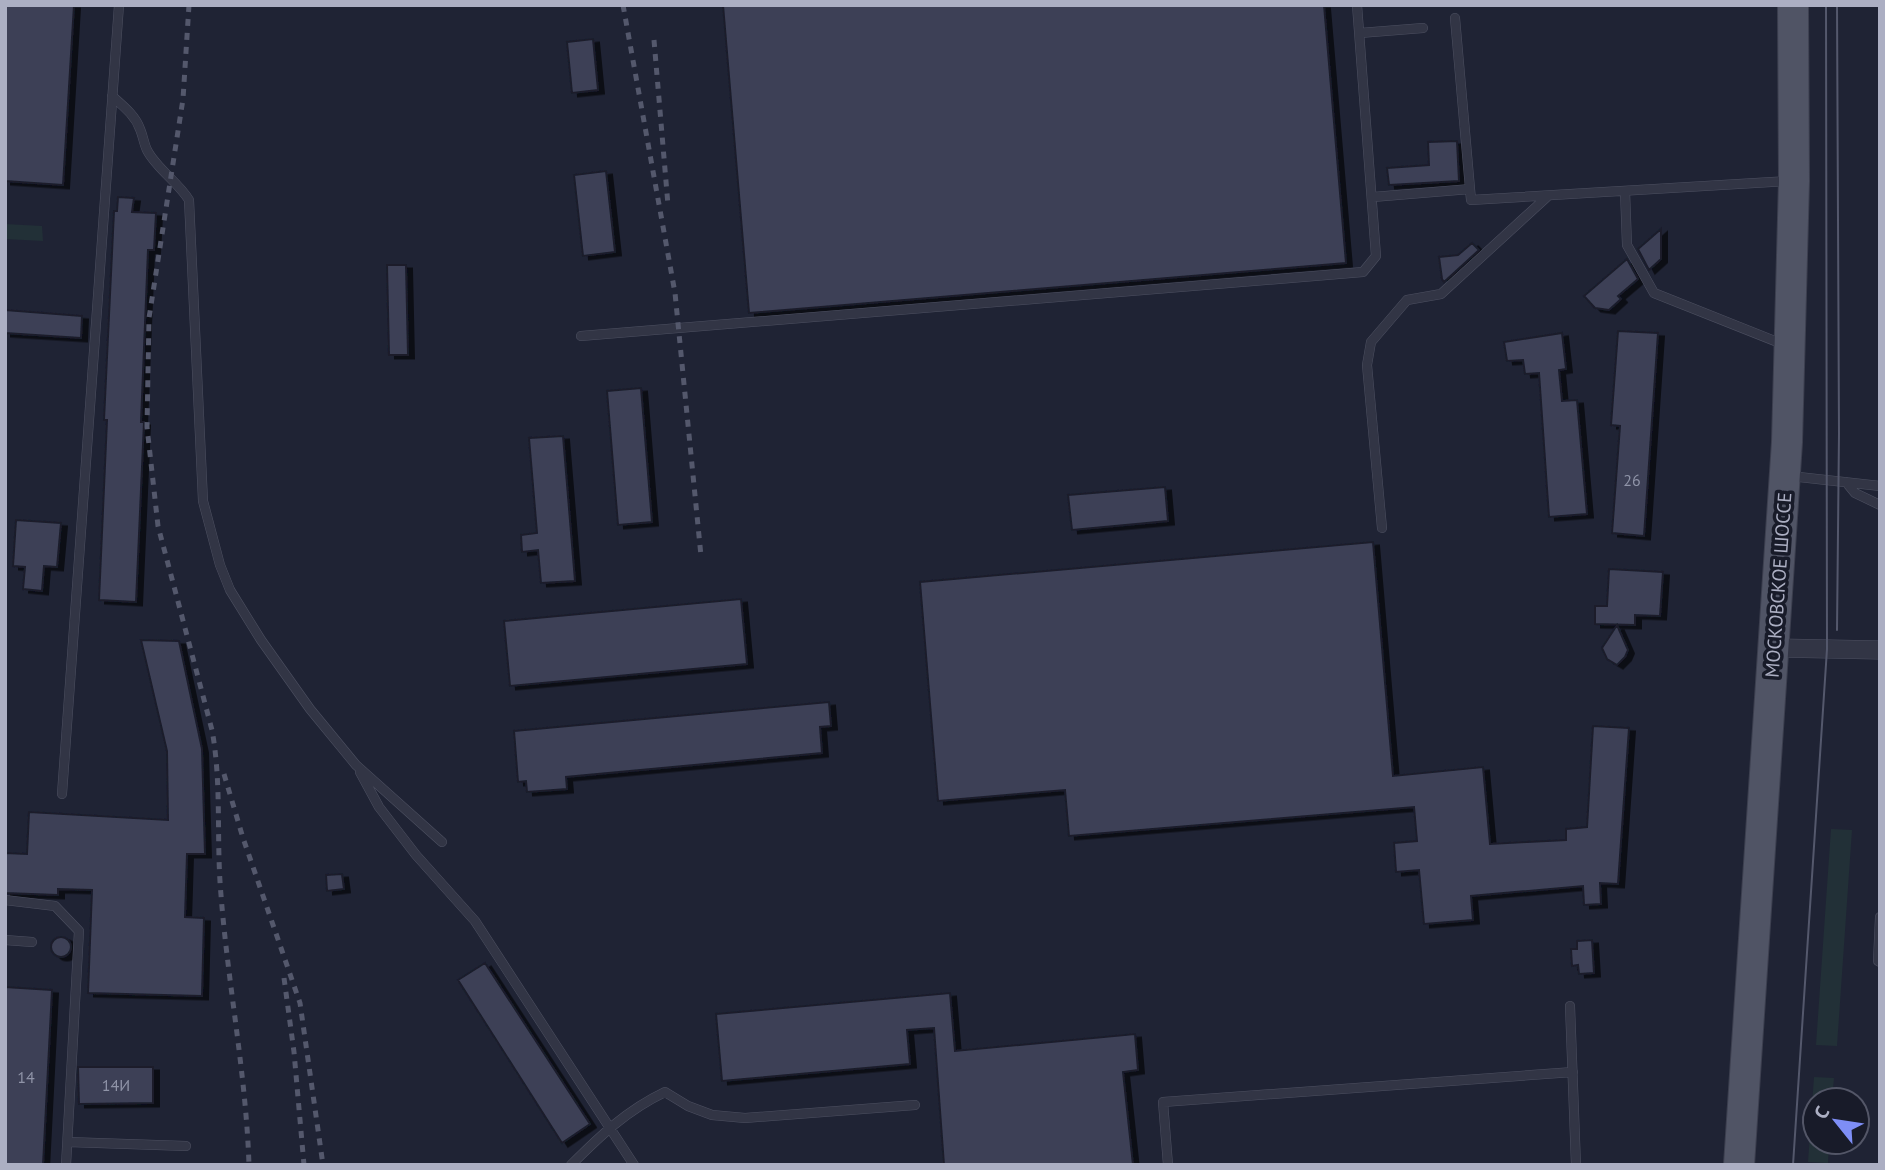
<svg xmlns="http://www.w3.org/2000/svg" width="1885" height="1170" viewBox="0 0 1885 1170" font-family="'PT Sans',sans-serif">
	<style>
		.green { fill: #223037 }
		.building { fill: #3d4156; stroke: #1a1d2c; stroke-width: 2; filter: url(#shadow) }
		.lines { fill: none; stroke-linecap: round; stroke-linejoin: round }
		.service-casing { stroke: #4d5061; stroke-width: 10 }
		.minor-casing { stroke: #4d5061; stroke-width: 19 }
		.primary-casing { stroke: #3c3f4f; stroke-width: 32 }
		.service { stroke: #323545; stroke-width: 9 }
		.minor { stroke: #323545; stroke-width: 18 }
		.primary { stroke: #505465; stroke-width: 30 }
		.tram { stroke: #54586c; stroke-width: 2 }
		.rail { stroke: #54586c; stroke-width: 5; stroke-dasharray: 7 7; stroke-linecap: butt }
		.labels { text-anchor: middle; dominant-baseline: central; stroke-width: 7; stroke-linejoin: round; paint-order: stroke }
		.number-label { font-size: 16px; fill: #9094a8 }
		.street-label { font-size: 19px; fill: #acafc3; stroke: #181b29 }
	</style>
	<defs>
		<filter id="shadow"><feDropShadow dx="6" dy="3.5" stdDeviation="0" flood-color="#0009"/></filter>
	</defs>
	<rect width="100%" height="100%" fill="#1f2334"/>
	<path class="green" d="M5 224 42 226 43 241 5 239Z
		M1831 829 1852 830 1837 1046 1816 1045Z
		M1814 1077 1834 1078 1832 1100H1815V1142H1829L1828 1163 1808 1162Z"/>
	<path class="building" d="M5 5H74L63 185 5 181Z
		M723 5H1324L1346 263 749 313Z
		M593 39 598 90 572 93 567 42Z
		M1457 141 1459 181 1389 185 1387 168 1429 165 1428 142Z
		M606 171 615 252 583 256 574 175Z
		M118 197 134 198 132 212 156 213 154 250H148L141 422H144L136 602 99 600 107 420H104L114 211H117Z
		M1661 229V259L1649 270 1638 249Z
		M1472 243 1479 250 1444 282 1442 279 1439 257 1458 255Z
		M1627 259 1638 279 1618 296 1621 299 1609 310 1595 308 1584 296Z
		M387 265H406L408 355H389Z
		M5 310 82 316 81 338 5 333Z
		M1618 331 1658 333 1644 536 1612 533 1620 426 1611 425Z
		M1562 333 1566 369 1559 370 1562 401 1577 400 1587 514 1549 517 1539 373 1525 374 1523 360 1507 361 1504 342Z
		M641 388 652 522 618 525 607 391Z
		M563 436 575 581 541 583 538 550 522 552 521 535 537 533 529 438Z
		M1165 487 1168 521 1072 530 1068 495Z
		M16 520 61 523 57 567 44 566 42 591 23 589 25 567 13 566Z
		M1373 542 1393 776 1483 767 1490 844 1566 840V829L1587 827 1593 726 1629 728 1618 884 1600 883 1601 904 1584 905 1583 886 1471 896 1473 920 1424 924 1419 870 1396 872 1394 843 1417 841 1414 807 1069 836 1065 790 938 801 920 582Z
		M1609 569 1663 572 1660 616 1635 615V625L1595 624V606H1607Z
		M741 599 747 664 510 686 504 621Z
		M1617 625 1628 650 1625 657 1617 665 1607 659 1602 648Z
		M141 640 179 641 202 749 205 854H187L185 917 204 918 202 996 88 993 92 890 58 889V895L5 893V853L27 854 29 812 168 820 167 751Z
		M829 702 831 726 820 727 822 753 566 777 567 789 527 792 526 781 518 782 514 731Z
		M342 874 344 889 327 891 326 875Z
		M51 947a10 10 0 1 1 20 0a10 10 0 1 1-20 0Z
		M1592 940 1594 973 1579 974 1578 965 1572 966 1571 949H1577V941Z
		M485 963 590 1124 562 1143 458 980Z
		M5 987 52 990 43 1165H5Z
		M950 993 955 1051 1135 1034 1138 1070 1123 1072 1133 1165H944L934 1028 907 1030 910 1064 722 1081 716 1014Z
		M78 1067H153V1103L79 1104Z"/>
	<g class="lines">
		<defs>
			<path id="service" d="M1455 18 1471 200 1789 181
				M1360 33 1423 28
				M112 96C123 106 135 115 140 129 143 136 144 144 147 150 156 168 178 182 189 200L203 501 220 565 230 590 261 640 310 709 356 765 442 842
				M1625 191 1627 245 1654 293 1785 345
				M1373 197 1470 189
				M581 336 1363 272 1376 256 1357 5
				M1790 476 1880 486
				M1846 482 1855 493 1880 505
				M1382 528 1367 365 1371 342 1407 300 1441 294 1548 196
				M360 772 379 807 416 855 475 921 634 1165
				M62 794 119 5
				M5 900 55 906 79 931 66 1165
				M1880 917 1878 961 1880 962
				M5 940 32 942
				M1570 1006 1576 1165
				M68 1142 186 1146
				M571 1165C600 1136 627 1110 665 1092L688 1106 712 1115 745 1118 915 1105
				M1168 1165 1163 1102 1573 1072"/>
			<path id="minor" d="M1774 648 1880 650"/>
			<path id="primary" d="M1739 1165 1787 442 1794 181 1793 5"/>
		</defs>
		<use href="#service" class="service-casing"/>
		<use href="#minor" class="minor-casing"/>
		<use href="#primary" class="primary-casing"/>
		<use href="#service" class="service"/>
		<use href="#minor" class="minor"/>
		<use href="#primary" class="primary"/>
		<path class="tram" d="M1837 630 1839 433 1837 5
			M1793 1165 1827 649 1826 5"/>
		<path class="rail" d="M189 5 183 99 149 318 147 427 158 526 212 730C222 785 216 839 221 895 228 985 246 1074 249 1165
			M623 5 675 293 701 556
			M654 40 668 205
			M224 774 243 838 300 1003 323 1165
			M284 978 294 1052 304 1165"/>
	</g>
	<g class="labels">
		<g class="number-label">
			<text x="1632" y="480">26</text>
			<text x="26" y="1077">14</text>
			<text x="116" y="1085">14И</text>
		</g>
		<g class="street-label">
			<text transform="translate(1778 585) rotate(-86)">МОСКОВСКОЕ ШОССЕ</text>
		</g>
	</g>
	<rect width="1885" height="1170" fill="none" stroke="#acafc3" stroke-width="14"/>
	<g transform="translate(1836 1121) rotate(300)"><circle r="33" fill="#181b29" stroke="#535667" stroke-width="2"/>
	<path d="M0-5L12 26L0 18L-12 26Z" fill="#7e8ef6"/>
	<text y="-10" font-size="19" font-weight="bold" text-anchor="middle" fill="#acafc3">С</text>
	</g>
</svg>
